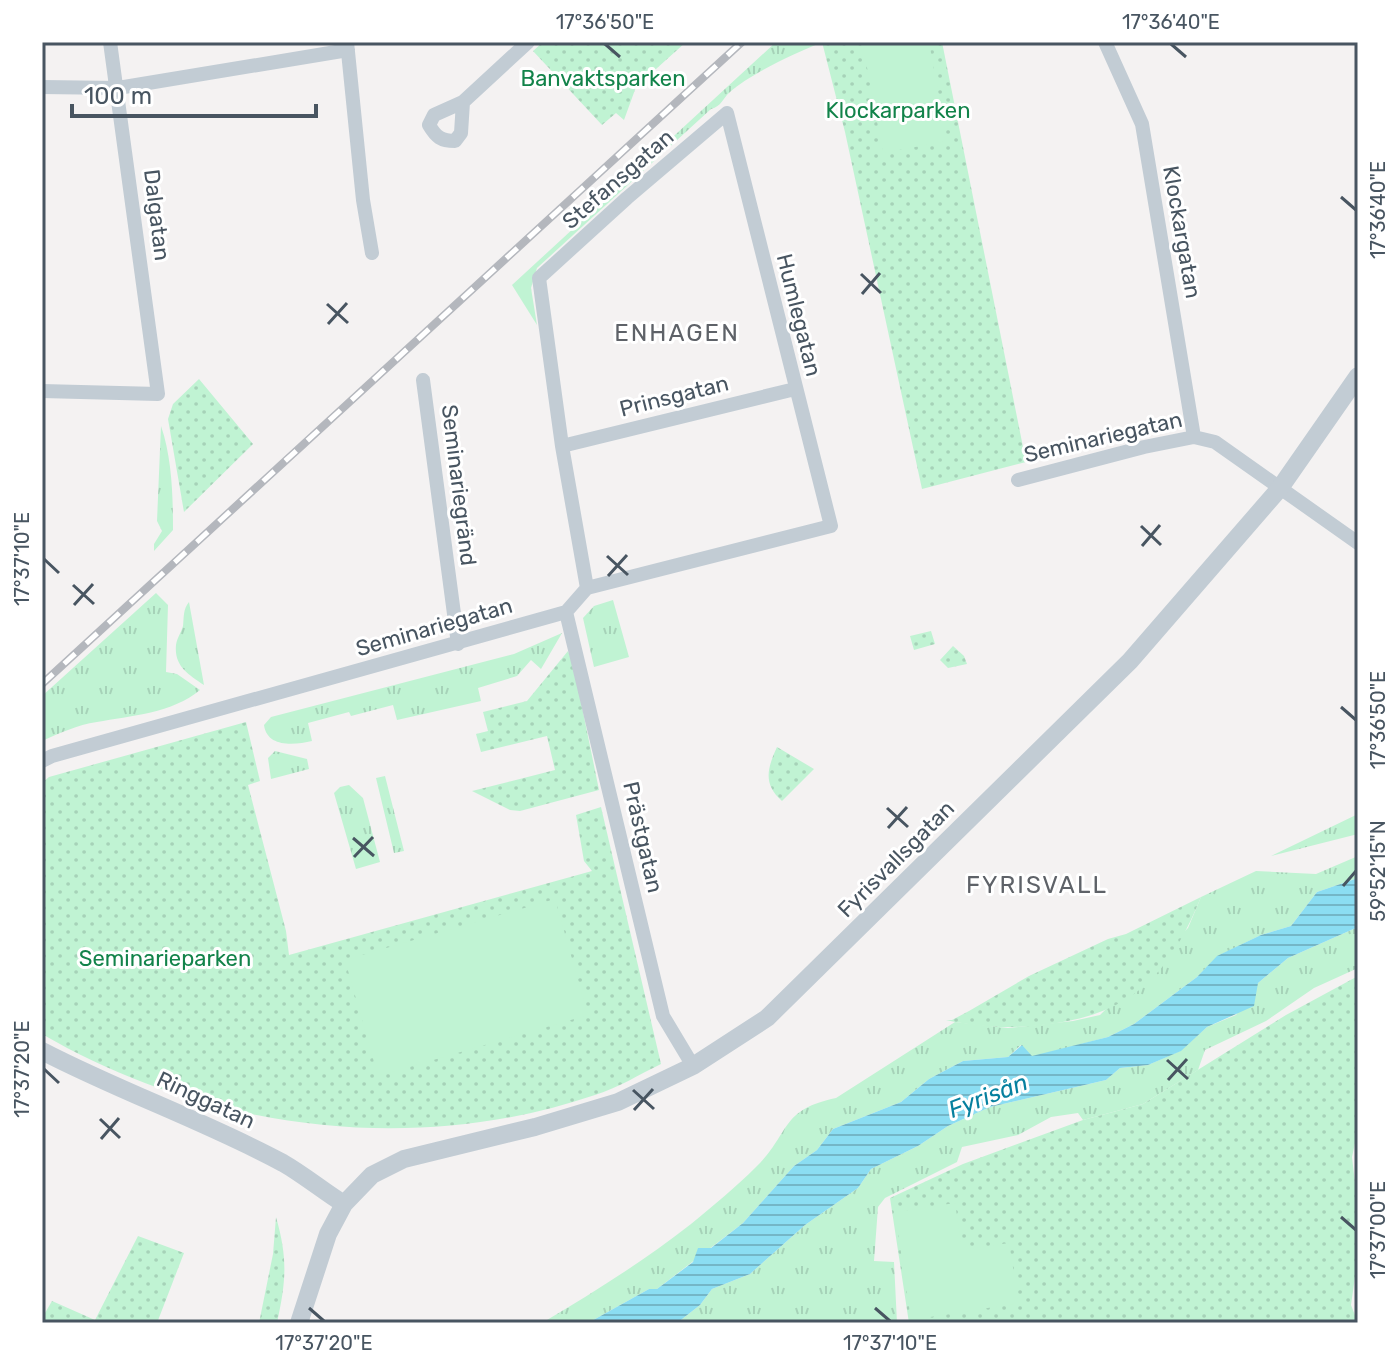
<svg xmlns="http://www.w3.org/2000/svg" width="1400" height="1365" viewBox="0 0 1400 1365" font-family="Rubik,sans-serif">
	<style>
		.grass { fill: url(#grass-tufts) }
		.park { fill: url(#park-dots) }
		.pitch { fill: #c0f3d3 }
		.water { fill: url(#water-rules) }
		.lines { fill: none; stroke-linecap: round; stroke-linejoin: round }
		.minor { stroke: #c2ccd4; stroke-width: 14 }
		.tertiary { stroke: #c2ccd4; stroke-width: 18 }
		.rail-casing { stroke: #b4b7bd; stroke-width: 8 }
		.rail { stroke: #fff; stroke-width: 5; stroke-dasharray: 15; stroke-linecap: butt }
		.ticks { fill: none; stroke: #485561; stroke-width: 3 }
		.labels { text-anchor: middle; dominant-baseline: central; stroke-width: 6; stroke-linejoin: round; paint-order: stroke }
		.park-label { font-size: 22px; fill: #12834a; stroke: #fff }
		.street-label { font-size: 22px; fill: #485561; stroke: #fff }
		.neighbourhood-label { font-size: 24px; letter-spacing: 2px; fill: #5e6268; stroke: #fff }
		.water-label { font-size: 24px; font-style: italic; fill: #06809f; stroke: #fff }
		.neatline { fill: none; stroke: #485561; stroke-width: 3 }
		.ticks-label { font-size: 20px; text-anchor: middle; fill: #485561 }
	</style>
	<defs>
		<pattern id="grass-tufts" width="24" height="20" patternUnits="userSpaceOnUse" patternTransform="scale(2)"><rect width="24" height="20" fill="#c0f3d3"/><path d="M3 7l-1-3M5 7V3M7 7l1-3M15 17l-1-3M17 17v-4M19 17l1-3" fill="none" stroke="#a6d2b8"/></pattern>
		<pattern id="park-dots" width="8" height="8" patternUnits="userSpaceOnUse" patternTransform="scale(2)"><rect width="8" height="8" fill="#c0f3d3"/><path d="M2 2h.1M6 6h.1" fill="none" stroke="#a6d2b8" stroke-width="1.8" stroke-linecap="round"/></pattern>
		<pattern id="water-rules" width="6" height="5" patternUnits="userSpaceOnUse" patternTransform="scale(2)"><rect width="6" height="5" fill="#8bddf2"/><path d="M0 2.5h6" fill="none" stroke="#74b6c7"/></pattern>
	</defs>
	<rect width="100%" height="100%" fill="#f4f2f2"/>
	<path class="grass" d="M776 42H823C797 52 750 74 730 92 722 99 722 106 711 109L537 268 531 288 537 325 512 285Z
		M161 426C172 458 173 496 173 530L154 551V544L162 531 157 521Z
		M156 593 168 605 166 672 177 674 200 690C173 713 130 716 97 722 77 725 60 733 42 741V696Z
		M613 600 629 657 594 667 583 618 594 606Z
		M189 602 204 685C188 674 174 666 176 645 177 638 181 633 183 626 184 617 183 609 189 602Z
		M562 633 541 669 531 660 517 676 478 688 481 701 397 720 393 705 351 716 349 712 308 723 312 741C295 745 267 748 264 725L271 717 514 654Z
		M275 751 307 759 309 769 271 779 268 758Z
		M385 776 404 851 394 853 376 778Z
		M349 785 363 798 380 862 356 869 334 793 340 787Z
		M1358 814V834L1271 856Z
		M1358 856V878L1317 892 1291 926 1261 935 1218 956 1197 977 1134 1024 1108 1037 1032 1057 1021 1045 1008 1057 963 1061 929 1079 901 1102 833 1129 817 1150 794 1166 743 1223 657 1289H649L588 1323H542C594 1292 644 1261 691 1224 713 1206 736 1187 756 1167 791 1133 779 1110 836 1098L955 1022 1008 1028 1073 1021 1100 1015 1188 928 1201 897 1256 871 1316 874Z
		M1358 927V968L1314 988 1266 1021 1205 1050 1198 1070 1143 1104 1083 1120 1078 1113 1051 1117 1018 1135 962 1147 957 1162 885 1198 878 1207 874 1261 894 1262 897 1323H677L700 1305 712 1289 750 1274 805 1225 858 1188 871 1169 918 1146 948 1126 990 1107 1106 1080 1120 1068 1148 1065 1180 1051 1207 1027 1236 1015 1258 983 1288 958Z"/>
	<path class="park" d="M543 42H686L636 87 624 120 616 113 602 125 533 51Z
		M822 42H942L1026 462 922 489 845 132Z
		M199 379 253 444 184 512 168 419 173 404Z
		M931 631 935 644 914 650 910 636Z
		M953 646 964 656 967 664 948 668 940 660Z
		M568 651 573 663 599 790 520 811 510 810 472 791 555 770 547 736 481 752 476 734 488 731 483 712 527 701Z
		M246 722 260 781 248 785 286 931 289 955 592 871 584 861 576 815 601 807 661 1064C640 1074 618 1088 595 1095 413 1157 207 1130 42 1034V783L49 777Z
		M777 747 814 769 782 801C763 784 767 769 777 747Z
		M1201 897C1170 973 1134 1013 1050 1024 1014 1029 982 1028 946 1020H952L969 1011 1029 976 1108 939 1126 934Z
		M1358 976V1129L1352 1157 1358 1209V1256L1351 1305 1358 1323H909L890 1198 963 1164 1083 1120 1143 1104 1286 1015Z
		M276 1217C288 1259 286 1281 277 1323H259L273 1254Z
		M138 1236 184 1253 157 1323H42V1312L45 1313 52 1301 95 1320Z"/>
	<path class="pitch" d="M882 42H929L947 141 883 153 863 46Z
		M555 899 588 1015 378 1076 345 960Z
		M955 1203 962 1250 1009 1243 1019 1303 911 1320 895 1212Z"/>
	<path class="water" d="M1358 878V927L1288 958 1258 983 1254 1006 1207 1027 1181 1051 1148 1065 1120 1068 1106 1080 990 1107 948 1126 918 1146 871 1169 858 1188 805 1225 750 1274 712 1289 700 1305 677 1323H588L649 1289H657L693 1262 698 1248H711L743 1223 794 1166 817 1150 833 1129 901 1102 929 1079 963 1061 1008 1057 1022 1045 1032 1056 1108 1037 1134 1024 1197 977 1217 956 1261 935 1291 926 1317 892Z"/>
	<g class="lines">
		<path class="minor" d="M347 42 363 200 372 253
			M1105 42 1142 124 1194 437
			M42 87 118 88 348 50
			M463 102 461 133 455 141C441 141 436 137 429 125L434 115 463 102 528 42
			M423 380 458 644
			M42 391 158 394 110 42
			M562 446 795 389
			M1018 480 1144 447 1194 437 1215 442 1358 543
			M566 612 663 1016 693 1066
			M42 761 52 756 566 612 587 588 831 526 727 113 627 198 539 278 562 446 587 588"/>
		<path class="tertiary" d="M42 1051C121 1092 205 1121 283 1163 304 1175 323 1191 344 1204
			M299 1323 328 1234 344 1204 372 1175 404 1159 535 1127 618 1102 693 1066 767 1018 1130 661 1280 488 1358 376"/>
		<defs>
			<path id="rail" d="M42 684 742 42"/>
		</defs>
		<use href="#rail" class="rail-casing"/>
		<use href="#rail" class="rail"/>
	</g>
	<path class="ticks" d="M605 44 620 57M1171 44 1186 57M1341 197 1356 210M861 274 881 293M862 294 880 273M327 304 348 323M328 324 347 303M1141 526 1161 545M1142 546 1160 525M607 556 628 575M44 559 59 573M608 576 627 555M73 585 94 604M74 605 93 584M1341 707 1356 720M887 808 908 827M888 828 907 807M353 838 374 856M354 857 373 837M1343 886 1356 871M1167 1060 1188 1079M44 1069 59 1083M1168 1080 1187 1059M633 1090 654 1109M634 1110 653 1089M100 1119 120 1138M101 1139 119 1118M1341 1217 1356 1230M309 1308 324 1321M875 1308 890 1321"/>
	<g class="labels">
		<g class="park-label">
			<text x="603" y="78">Banvaktsparken</text>
			<text x="898" y="110">Klockarparken</text>
			<text x="165" y="958">Seminarieparken</text>
		</g>
		<g class="street-label">
			<text transform="translate(618 179) rotate(-41)">Stefansgatan</text>
			<text transform="translate(157 215) rotate(83)">Dalgatan</text>
			<text transform="translate(1182 232) rotate(80)">Klockargatan</text>
			<text transform="translate(799 315) rotate(76)">Humlegatan</text>
			<text transform="translate(674 396) rotate(-14)">Prinsgatan</text>
			<text transform="translate(1103 437) rotate(-13)">Seminariegatan</text>
			<text transform="translate(459 485) rotate(83)">Seminariegränd</text>
			<text transform="translate(434 627) rotate(-16)">Seminariegatan</text>
			<text transform="translate(643 837) rotate(77)">Prästgatan</text>
			<text transform="translate(896 859) rotate(-45)">Fyrisvallsgatan</text>
			<text transform="translate(206 1100) rotate(25)">Ringgatan</text>
		</g>
		<g class="neighbourhood-label">
			<text x="677" y="333">ENHAGEN</text>
			<text x="1037" y="885">FYRISVALL</text>
		</g>
		<g class="water-label">
			<text transform="translate(988 1096) rotate(-21)">Fyrisån</text>
		</g>
	</g>
	<rect width="1400" height="1365" fill="none" stroke="#ffffff" stroke-width="88"/>
	<path d="M72 104v12h244v-12" fill="none" stroke="#485561" stroke-width="4"/>
	<text x="84" y="104" font-size="24" fill="#485561" stroke="#ffffff" stroke-width="6" paint-order="stroke">100 m</text>
	<rect x="44" y="44" width="1312" height="1277" class="neatline"/>
	<g class="ticks-label">
		<text x="605" y="29">17°36'50"E</text>
		<text x="1171" y="29">17°36'40"E</text>
		<text transform="translate(1378 210) rotate(-90)" y="7">17°36'40"E</text>
		<text transform="translate(22 559) rotate(-90)" y="7">17°37'10"E</text>
		<text transform="translate(1378 720) rotate(-90)" y="7">17°36'50"E</text>
		<text transform="translate(1378 871) rotate(-90)" y="7">59°52'15"N</text>
		<text transform="translate(22 1069) rotate(-90)" y="7">17°37'20"E</text>
		<text transform="translate(1378 1230) rotate(-90)" y="7">17°37'00"E</text>
		<text x="324" y="1350">17°37'20"E</text>
		<text x="890" y="1350">17°37'10"E</text>
	</g>
</svg>
